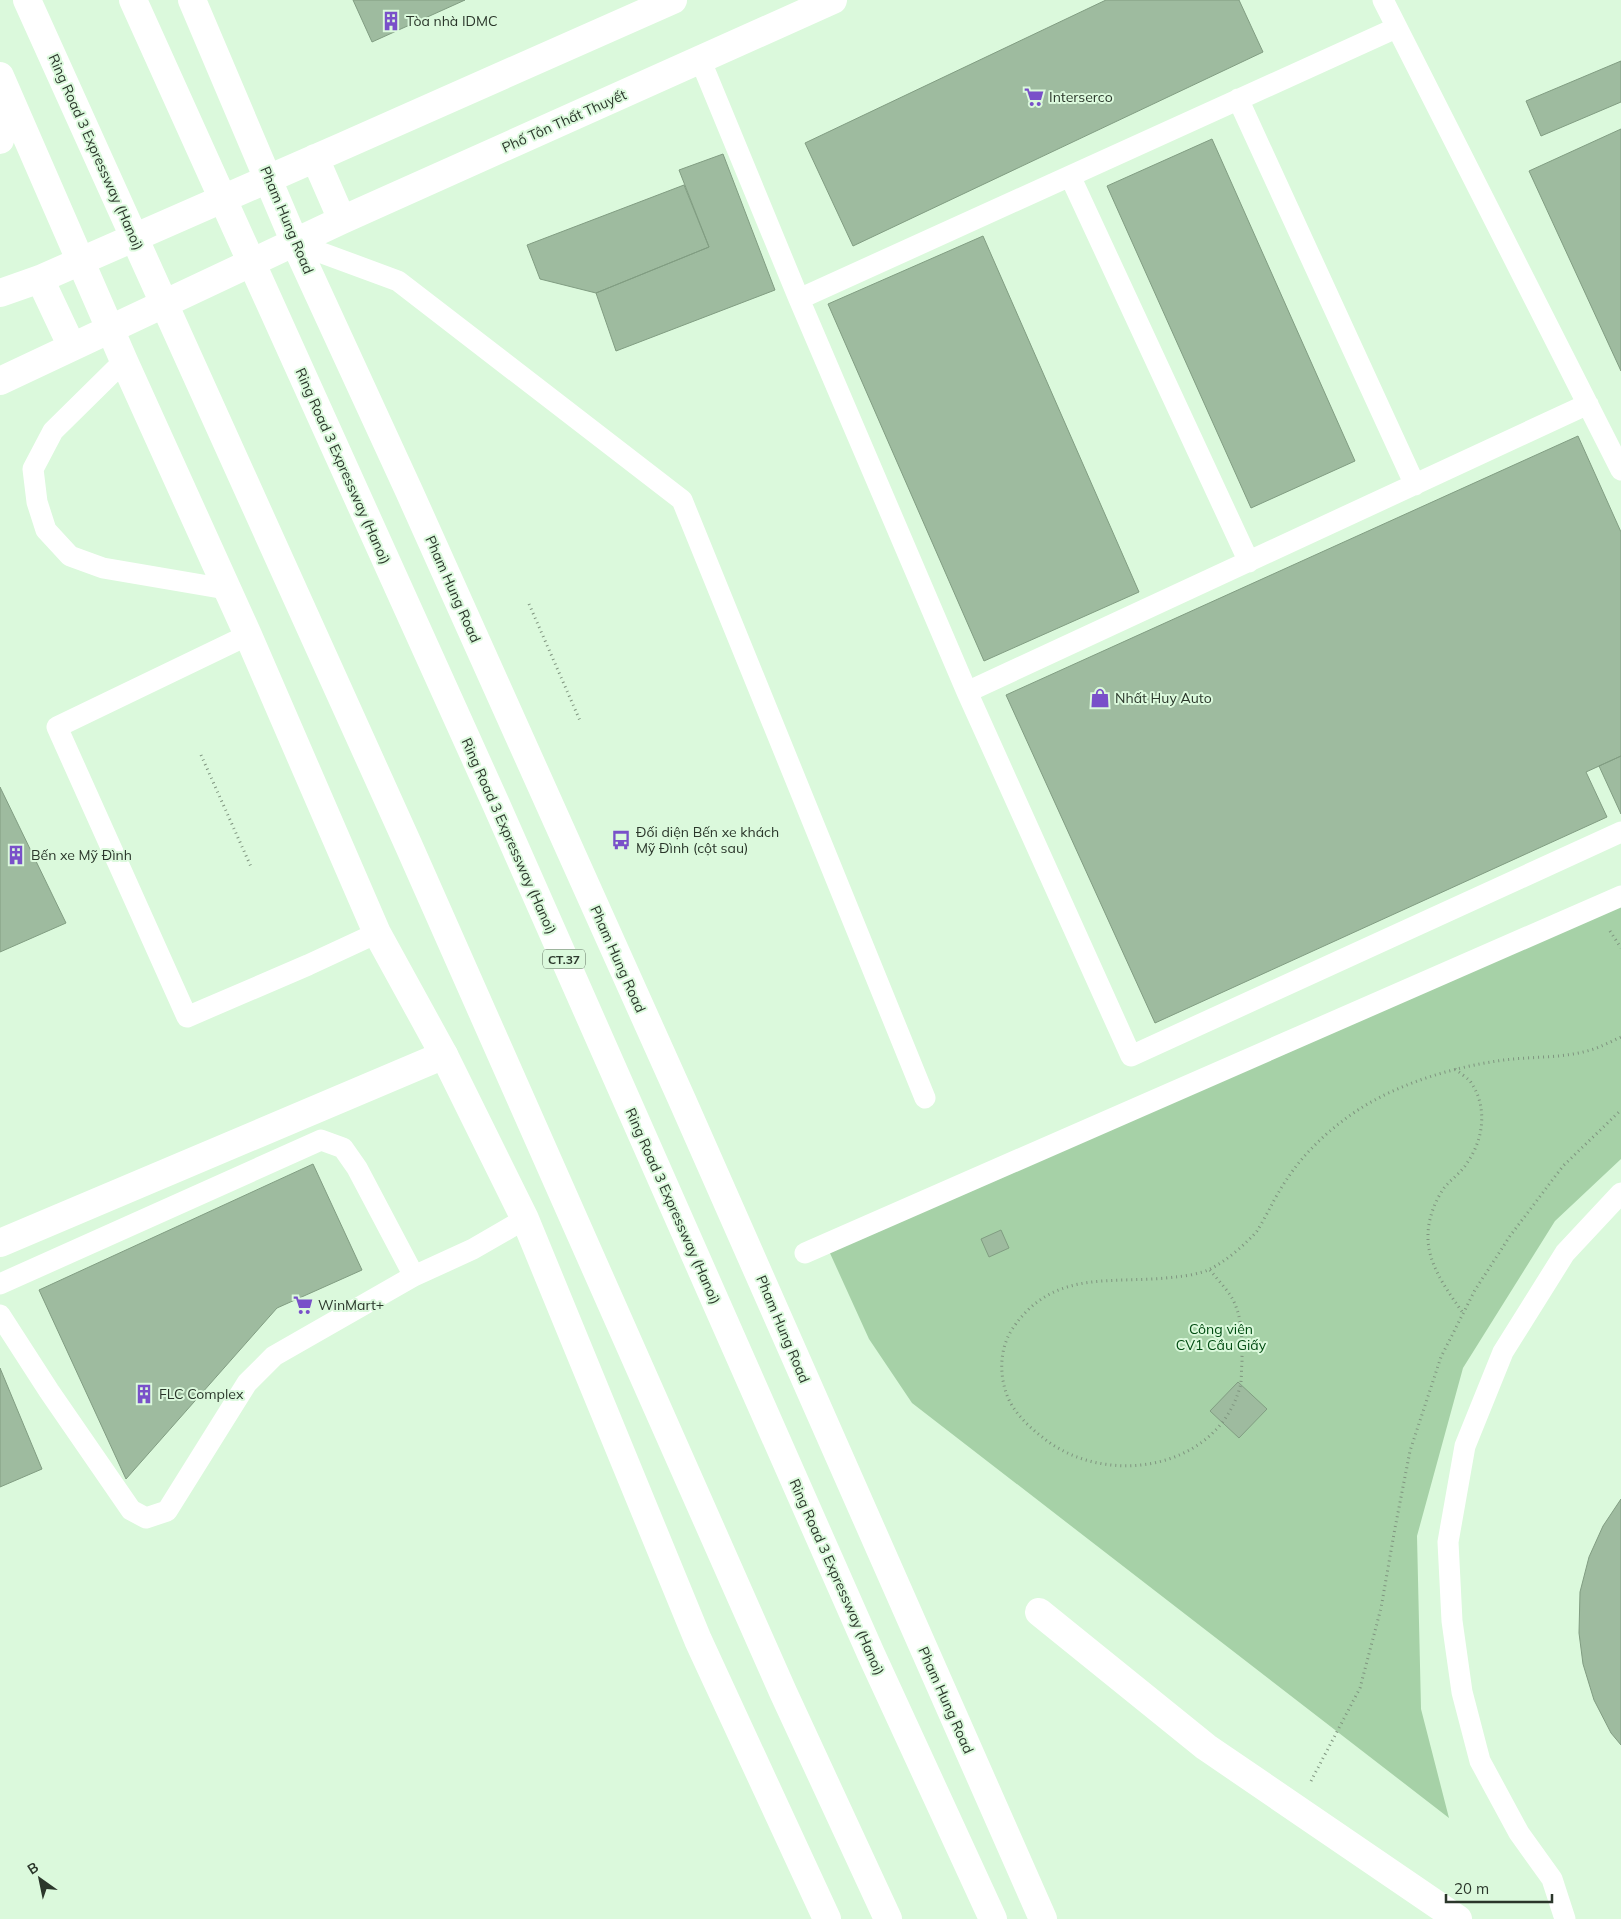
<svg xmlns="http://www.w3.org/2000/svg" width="1621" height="1919" viewBox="0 0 1621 1919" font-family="Mulish,sans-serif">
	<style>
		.green { fill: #a6d1a7 }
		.building { fill: #9ebb9f; stroke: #819d82 }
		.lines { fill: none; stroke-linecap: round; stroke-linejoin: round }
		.path { stroke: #7f947f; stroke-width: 3; stroke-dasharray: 1 4; stroke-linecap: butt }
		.service { stroke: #fff; stroke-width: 21 }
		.minor { stroke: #fff; stroke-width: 28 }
		.secondary { stroke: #fff; stroke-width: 28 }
		.primary { stroke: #fff; stroke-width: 28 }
		.motorway { stroke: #fff; stroke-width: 28 }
		.labels { text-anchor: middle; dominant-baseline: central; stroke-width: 4; stroke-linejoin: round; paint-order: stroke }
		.shield { fill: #dbf9dc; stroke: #607160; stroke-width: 1 }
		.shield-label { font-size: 12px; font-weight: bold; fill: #2b372b }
		.poi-label { font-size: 14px; fill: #2b372b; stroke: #dbf9dc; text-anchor: start }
		.street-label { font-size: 14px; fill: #2b372b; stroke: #dbf9dc }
		.park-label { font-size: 14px; fill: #004b11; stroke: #dbf9dc }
	</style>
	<rect width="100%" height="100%" fill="#dbf9dc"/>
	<path class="green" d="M1621 898V1159L1555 1221 1463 1368 1417 1536 1421 1709 1449 1818 912 1403 869 1339 829 1251Z"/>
	<path class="building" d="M353 0H465L372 42Z
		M1106 0H1239L1263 52 853 246 805 143Z
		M1621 61V102L1541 136 1526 101Z
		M1621 129V371L1529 171Z
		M1212 139 1355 461 1251 508 1107 186Z
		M723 154 775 290 616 351 596 293 709 247 679 170Z
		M684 185 709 247 596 293 540 279 527 245Z
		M983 236 1139 592 984 661 828 304Z
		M1578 436 1621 532V756L1586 772 1607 817 1155 1023 1006 695Z
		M1621 756V814L1599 766Z
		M0 787 66 923 0 952Z
		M313 1164 362 1270 277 1308 126 1479 39 1290Z
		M1001 1230 1009 1248 989 1257 981 1239Z
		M0 1368 42 1469 0 1487Z
		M1238 1382 1267 1409 1239 1438 1210 1411Z
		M1621 1499V1745L1611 1733 1594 1700 1583 1664 1579 1633 1580 1592 1589 1557 1603 1526Z"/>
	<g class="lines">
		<path class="path" d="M529 604 581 723
			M201 755 252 869
			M1610 931 1621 948
			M1455 1069C1460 1073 1466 1077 1470 1081 1488 1106 1484 1139 1467 1163 1461 1173 1451 1179 1444 1188 1435 1201 1428 1219 1428 1235 1427 1264 1447 1290 1463 1313
			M1210 1270C1217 1279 1226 1288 1232 1298 1243 1318 1242 1341 1242 1363 1241 1371 1242 1380 1240 1387 1216 1472 1102 1488 1041 1436 1028 1426 1016 1414 1009 1400 999 1378 999 1351 1011 1331 1052 1267 1112 1285 1175 1277 1186 1276 1200 1274 1210 1269 1225 1262 1246 1244 1257 1231 1261 1225 1265 1217 1269 1210 1276 1196 1285 1181 1294 1169 1312 1145 1336 1124 1361 1108 1401 1083 1451 1068 1497 1061 1527 1056 1558 1059 1587 1051 1599 1048 1610 1042 1621 1037
			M1311 1781 1360 1688 1381 1608 1395 1528 1410 1451 1441 1357 1475 1290 1510 1236 1563 1166 1621 1110"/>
		<path class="service" d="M1383 0 1621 470
			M700 59 799 299 967 692 1131 1056 1621 832
			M1238 99 1415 485
			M1070 176 1249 562
			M295 243 398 281 682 500 925 1098
			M799 299 1396 28
			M124 361 53 431 33 469 37 502 46 530 70 556 103 568 226 589
			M248 635 57 727 187 1017 308 965 377 933
			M967 692 1588 404
			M805 1253 1621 896
			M0 1284 321 1140 343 1148 357 1168 414 1276
			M0 1315 49 1391 131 1510 146 1518 167 1511 247 1383 274 1356 414 1276 473 1249 525 1219
			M1565 1919 1552 1879 1519 1833 1480 1761 1462 1692 1452 1621 1448 1542 1465 1446 1503 1352 1565 1253 1621 1193"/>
		<path class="minor" d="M0 1243 444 1055
			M1039 1612 1206 1747 1458 1919"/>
		<path class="secondary" d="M315 158 342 220
			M40 279 72 347
			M0 293 40 279 341 147 673 0
			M0 381 342 220 833 0"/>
		<path class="primary" d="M192 0 295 243 409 491 683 1102 1043 1919
			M0 76 124 361 248 635 377 933 444 1055 525 1219 698 1640 827 1919
			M0 140 6 92"/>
		<path class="motorway" d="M27 0 408 844 783 1692 888 1919
			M133 0 496 804 871 1654 993 1919"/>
	</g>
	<defs>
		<symbol id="building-bare" viewBox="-9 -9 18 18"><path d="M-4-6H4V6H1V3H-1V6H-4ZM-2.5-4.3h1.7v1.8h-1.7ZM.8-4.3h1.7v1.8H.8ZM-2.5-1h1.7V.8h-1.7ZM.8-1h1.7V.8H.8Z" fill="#7950c9" stroke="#dbf9dc" stroke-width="2.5" paint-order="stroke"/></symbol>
		<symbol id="supermarket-bare" viewBox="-9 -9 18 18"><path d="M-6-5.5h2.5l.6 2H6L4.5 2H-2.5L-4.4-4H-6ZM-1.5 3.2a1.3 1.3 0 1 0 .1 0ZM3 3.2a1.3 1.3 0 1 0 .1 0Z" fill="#7950c9" stroke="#dbf9dc" stroke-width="2.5" paint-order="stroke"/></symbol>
		<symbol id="shop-bare" viewBox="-9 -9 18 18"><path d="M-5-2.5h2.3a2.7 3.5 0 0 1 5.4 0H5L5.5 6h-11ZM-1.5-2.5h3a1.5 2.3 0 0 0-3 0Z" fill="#7950c9" stroke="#dbf9dc" stroke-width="2.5" paint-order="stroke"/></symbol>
		<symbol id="bus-bare" viewBox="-9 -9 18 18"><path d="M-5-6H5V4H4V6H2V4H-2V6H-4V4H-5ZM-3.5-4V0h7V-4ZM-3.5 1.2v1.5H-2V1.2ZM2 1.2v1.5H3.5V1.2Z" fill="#7950c9" stroke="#dbf9dc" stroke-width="2.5" paint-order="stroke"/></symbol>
	</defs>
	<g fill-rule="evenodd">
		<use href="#building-bare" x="377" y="7" width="28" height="28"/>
		<use href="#supermarket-bare" x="1020" y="83" width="28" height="28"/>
		<use href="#shop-bare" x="1086" y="684" width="28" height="28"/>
		<use href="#bus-bare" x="607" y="826" width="28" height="28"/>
		<use href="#building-bare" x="2" y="841" width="28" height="28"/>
		<use href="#supermarket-bare" x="289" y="1291" width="28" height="28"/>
		<use href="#building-bare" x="130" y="1380" width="28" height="28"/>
	</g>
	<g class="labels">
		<rect class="shield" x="543" y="949.5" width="42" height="19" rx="4"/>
		<g class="shield-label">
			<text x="564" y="959">CT.37</text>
		</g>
		<g class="poi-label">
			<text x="406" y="21">Tòa nhà IDMC</text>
			<text x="1049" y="97">Interserco</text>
			<text x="1115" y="698">Nhất Huy Auto</text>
			<text x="636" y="832">Đối diện Bến xe khách<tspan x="636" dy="16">Mỹ Đình (cột sau)</tspan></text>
			<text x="31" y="855">Bến xe Mỹ Đình</text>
			<text x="318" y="1305">WinMart+</text>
			<text x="159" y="1394">FLC Complex</text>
		</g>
		<g class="street-label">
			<text transform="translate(564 121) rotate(-24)">Phố Tôn Thất Thuyết</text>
			<text transform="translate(96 152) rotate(66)">Ring Road 3 Expressway (Hanoi)</text>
			<text transform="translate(287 220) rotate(67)">Pham Hung Road</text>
			<text transform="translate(343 466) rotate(66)">Ring Road 3 Expressway (Hanoi)</text>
			<text transform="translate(453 589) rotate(66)">Pham Hung Road</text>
			<text transform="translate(509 836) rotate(66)">Ring Road 3 Expressway (Hanoi)</text>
			<text transform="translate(618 959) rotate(66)">Pham Hung Road</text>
			<text transform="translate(673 1206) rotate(66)">Ring Road 3 Expressway (Hanoi)</text>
			<text transform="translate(783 1329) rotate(67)">Pham Hung Road</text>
			<text transform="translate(837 1577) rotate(66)">Ring Road 3 Expressway (Hanoi)</text>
			<text transform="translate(946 1700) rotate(66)">Pham Hung Road</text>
		</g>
		<g class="park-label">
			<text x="1221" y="1329">Công viên<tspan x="1221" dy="16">CV1 Cầu Giấy</tspan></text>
		</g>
	</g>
	<g transform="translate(40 1879) rotate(327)" stroke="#dbf9dc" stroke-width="4" paint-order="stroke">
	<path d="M0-4L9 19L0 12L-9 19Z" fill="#2b372b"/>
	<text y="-8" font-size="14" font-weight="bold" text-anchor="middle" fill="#2b372b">B</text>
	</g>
	<path d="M1446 1894v8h106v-8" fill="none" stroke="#2b372b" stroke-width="2.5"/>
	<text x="1454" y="1894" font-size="15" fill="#2b372b" stroke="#dbf9dc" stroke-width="4" paint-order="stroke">20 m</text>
</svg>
